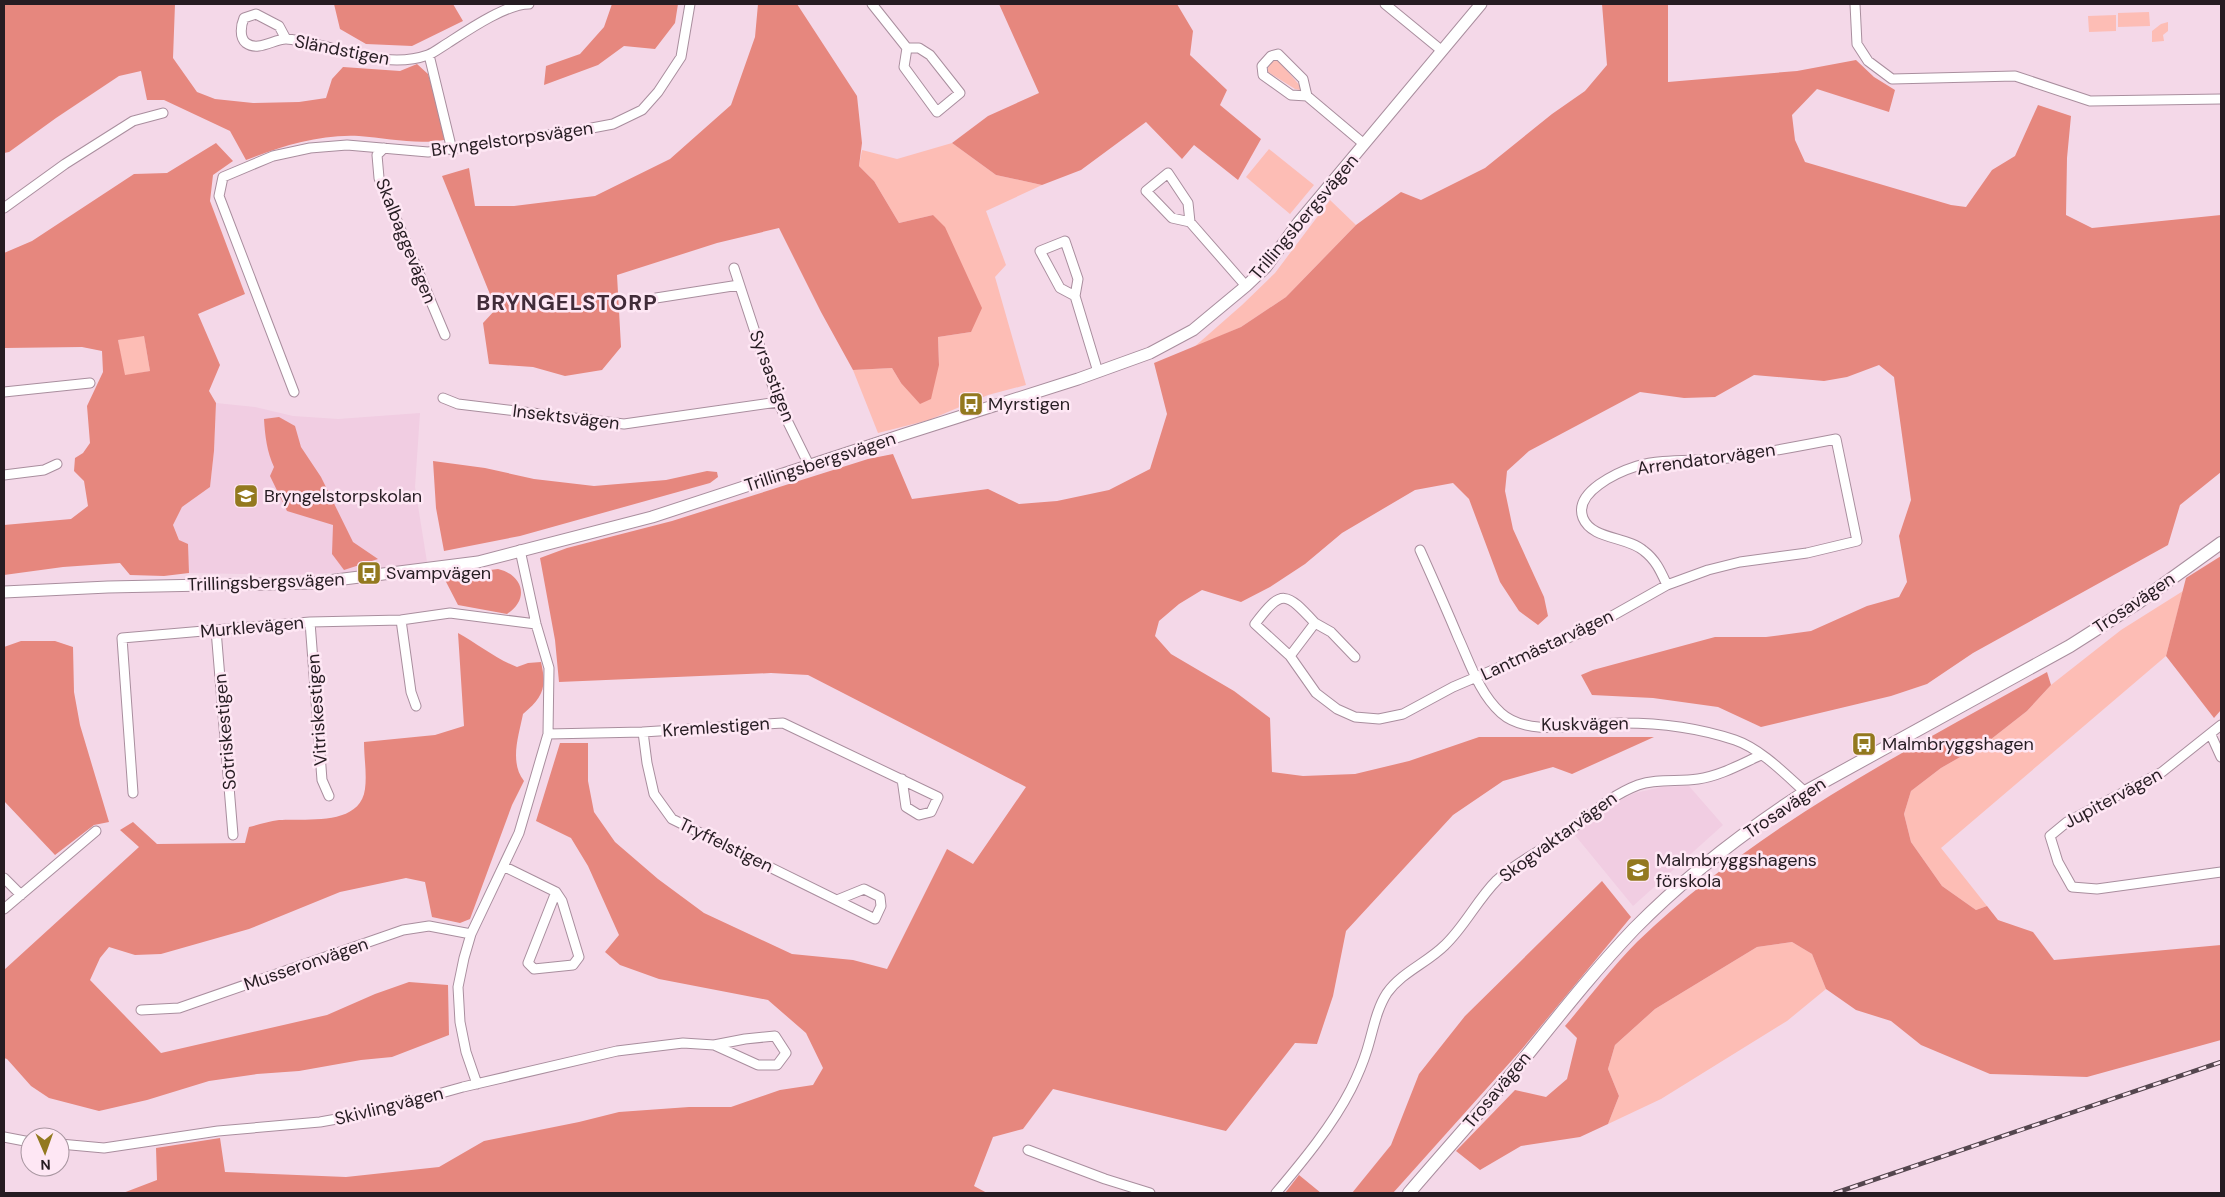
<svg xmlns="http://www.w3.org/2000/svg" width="2225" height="1197" viewBox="0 0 2225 1197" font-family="'DM Sans',sans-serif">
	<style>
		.built { fill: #f1cde2 }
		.green { fill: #fdbdb5 }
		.forest { fill: #e6877e; fill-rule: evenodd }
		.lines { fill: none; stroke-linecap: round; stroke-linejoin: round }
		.minor-casing { stroke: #a98e9e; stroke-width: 11 }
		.tertiary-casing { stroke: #a98e9e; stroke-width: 13 }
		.secondary-casing { stroke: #a98e9e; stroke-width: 14 }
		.minor { stroke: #fff; stroke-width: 9 }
		.tertiary { stroke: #fff; stroke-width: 11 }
		.secondary { stroke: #fff; stroke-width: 12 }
		.rail-casing { stroke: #54464e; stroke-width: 4.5 }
		.rail { stroke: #fee7f4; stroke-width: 2.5; stroke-dasharray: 8; stroke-linecap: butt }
		.labels { text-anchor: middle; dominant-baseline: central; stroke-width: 5; stroke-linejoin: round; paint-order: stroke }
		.street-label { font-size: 18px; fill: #261c22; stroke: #fee7f4 }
		.poi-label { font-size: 18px; fill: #261c22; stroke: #fee7f4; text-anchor: start }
		.district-label { font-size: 22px; font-weight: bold; letter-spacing: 1px; fill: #412c39; stroke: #fee7f4 }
	</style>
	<rect width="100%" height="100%" fill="#f4d8e8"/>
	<path class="built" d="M216 403 255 407 293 416 338 419 420 413 415 487 427 562 354 572 290 575 189 573 188 560 173 525 182 507 210 487 214 451Z
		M1689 786 1723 825 1633 906 1574 834 1606 807 1635 793 1662 787Z"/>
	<path class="green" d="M2149 12 2150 26 2118 27V13Z
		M2116 15V31L2089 32 2088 16Z
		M2168 22V31L2163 35 2164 41 2152 42V31L2161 24Z
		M1278 60 1301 87 1300 90 1295 89 1268 72C1267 65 1271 61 1278 60Z
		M952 143 996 175 1042 185 986 211 1006 265 995 277 1026 385 988 395 929 420 878 433 853 370 892 368 901 383 939 365 938 337 971 332 933 215 899 223 874 181 859 166 862 150 897 159Z
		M1269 149 1314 185 1290 214 1246 177Z
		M1330 200 1356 225 1286 297 1241 327 1193 348 1242 305 1275 273Z
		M144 335 150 371 124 376 118 340Z
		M2183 591 2166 656 1941 848 1987 906 1976 910 1942 886 1911 842 1904 814 1911 791 1941 768 1990 740 2027 711 2051 685 2121 630Z
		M1792 942 1812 954 1826 989 1787 1021 1661 1099 1608 1124 1619 1096 1608 1069 1615 1045 1655 1009 1757 947Z"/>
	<path class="forest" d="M4 4H175L173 58 197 92 215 99 253 103 299 102 326 98 332 79 343 67 400 71 417 64 428 74 443 122 444 140C416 145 387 138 359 136 320 134 282 146 246 160L230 131 164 100H147L141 71 119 76 56 118 9 152 4 153Z
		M334 4H453L463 21 412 46 366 44 340 29Z
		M612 4H678L675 23 655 49 624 46 598 65 544 85 546 66 580 54 604 27Z
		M758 4H797L857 96 862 143 859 166 874 181 899 223 933 215 945 227 982 308 971 332 938 337 939 365 931 399 920 404 901 383 892 368 853 370 821 312 779 228 717 243 617 275 621 347 602 370 565 376 533 367 489 364 483 323 496 309 442 176 469 168 475 206H514L595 196 670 159 731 105 755 37Z
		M999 4H1177L1193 31 1190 55 1227 90 1220 105 1261 139 1238 180 1194 145 1182 159 1146 122 1081 170 1042 185 996 175 952 143 988 116 1039 93Z
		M1602 4H1668V82L1797 71 1856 60 1874 77 1895 90 1889 112 1817 89 1792 115 1795 140 1805 162 1951 205 1966 207 1992 170 2015 156 2038 105 2071 116 2067 158 2066 215 2092 228 2221 215V472L2180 505 2168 545 1973 653 1927 684 1891 696 1761 727 1718 707 1653 698 1592 695 1581 675 1593 670 1715 637H1766L1811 631 1867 606 1899 597 1907 582 1899 536 1911 500 1894 377 1879 365 1847 377 1824 381 1754 375 1715 397 1684 398 1640 392 1529 451 1507 471 1505 491 1513 529 1544 597 1548 616 1538 625 1519 611 1500 582 1469 499 1453 483 1415 490 1342 533 1305 564 1270 587 1241 602 1202 590 1179 604 1159 621 1155 636 1171 654 1234 691 1270 718 1272 772 1303 776 1355 774 1409 761 1479 737H1654L1572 774 1553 767 1503 781 1453 815 1346 931 1333 996 1317 1044 1295 1043 1226 1131 1053 1089 1023 1129 993 1137 974 1186 987 1193H123L157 1180 156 1148 220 1138 225 1172 346 1177 439 1167 484 1141 579 1122 619 1112 689 1107H731L780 1090 813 1085 823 1068 806 1033 768 1000 659 979 620 965 605 952 619 935 588 866 571 838 536 821 560 743H588V781L594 812 615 842 658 879 704 913 792 954 853 960 887 969 947 849 973 864 1026 787 808 675 771 673 559 682 555 640 540 558 567 548 672 521 868 459 893 454 912 499 988 489 1019 504 1057 501 1109 490 1150 469 1167 414 1154 363 1241 327 1286 297 1356 225 1401 192 1421 200 1485 168 1552 114 1585 91 1607 65Z
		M216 143 233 161 213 175 210 201 245 294 198 314 220 365 209 391 216 403 214 451 210 487 182 507 173 525 179 540 188 544 189 573 164 576 130 575 120 563 63 567 4 575V525L71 519 88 506 84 481 74 471 75 458 83 453 90 443 87 406 103 372 102 351 82 347 4 348V253L32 241 134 174 167 173ZM144 336 150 371 125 375 118 340Z
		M279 417 295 426 301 447 321 477 353 542 378 559 344 570 332 554 333 525 287 511 270 476 274 467C267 452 265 436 264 419Z
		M433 461 485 468 534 479 594 486 666 480 707 471 717 472 718 477 710 483 520 536 444 551 436 508Z
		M2221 556V710L2214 718 2166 656 2186 578Z
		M498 569C523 575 530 599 507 614L458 605 443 576Z
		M458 633C478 644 496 659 517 667L528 663 541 662C547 688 543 697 523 714 519 735 509 762 524 781L512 805 470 919 460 923 432 917 425 882 406 878 340 892 249 929 161 954 135 955 109 947 100 958 90 980 161 1053 327 1015 375 994 409 982 448 985 449 1035 392 1057 361 1060 299 1071 257 1074 209 1081 147 1100 99 1111 49 1098 31 1086 7 1059 4 1058V970L139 847 120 830 133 822 157 844 245 843 249 827C258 825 269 821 279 820 305 818 360 827 365 789 367 774 364 757 364 742L435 735 464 726Z
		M21 641H55L73 647 74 692 80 725 109 822 94 825 55 855 4 801V647Z
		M2047 672 2051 685 2027 711 1990 740 1941 768 1911 791 1904 814 1911 842 1942 886 1976 910 1987 906 1998 920 2033 932 2054 960 2221 945V1040L2087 1077 1990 1074 1921 1045 1891 1021 1856 1010 1826 989 1812 954 1792 942 1757 947 1655 1009 1615 1045 1608 1069 1619 1096 1608 1124 1580 1137 1521 1146 1480 1170 1456 1151 1515 1090 1546 1097 1567 1079 1577 1038 1565 1026C1589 998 1611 968 1637 942 1756 827 1904 752 2047 672Z
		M1602 881 1631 917 1522 1049 1393 1193H1352L1391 1145 1419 1074 1465 1016Z
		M1299 1175 1321 1193H1285Z"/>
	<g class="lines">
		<defs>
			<path id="minor" d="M872 4 907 48 904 67 937 112 960 93 930 55 919 48H907
				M1385 4 1441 50
				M1855 4 1857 44 1868 61 1892 79 2015 76 2090 101 2221 99
				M286 39 279 26 256 14 244 18C241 25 239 37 246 43 258 52 274 39 286 39 293 39 302 42 309 43 348 50 388 69 428 55 435 52 441 47 448 43 468 30 506 4 529 4
				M429 55 452 150
				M1307 96 1303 79 1278 54 1271 56 1262 66 1263 75 1291 95 1307 96 1364 144
				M384 148 377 155 379 178 445 335
				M4 208 65 164 133 121 163 113
				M1190 222 1188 203 1168 173 1146 191 1172 218 1190 222 1246 286
				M734 268 778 402 809 465
				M1075 296 1078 279 1065 241 1040 251 1060 288 1075 296 1098 372
				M656 298 739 285
				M4 392 90 383
				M294 392 219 196 223 177 273 156 310 148 347 145 428 152 576 131 613 124 642 110 658 92 681 57 690 4
				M443 398 458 404 624 424 778 402
				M4 475 44 470 57 464
				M1420 550C1433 579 1446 608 1458 637 1470 663 1479 693 1501 713 1530 739 1587 722 1623 723 1661 723 1699 728 1735 740 1761 749 1785 774 1805 792
				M401 620 411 692 416 706
				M310 622 322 780 329 796
				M1315 623 1331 632 1355 657
				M216 630 233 835
				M1290 656 1315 623C1286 592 1282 588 1255 624L1290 656 1316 693 1337 709 1355 717 1379 719 1403 714 1453 687 1589 629 1667 585 1708 570 1740 562 1807 553 1857 541 1836 439C1800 446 1764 453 1728 458 1699 462 1664 458 1637 466 1618 472 1573 492 1583 518 1592 540 1627 536 1644 551 1656 560 1661 572 1667 585
				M2221 725 2162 772 2067 822 2050 836 2058 862 2072 887 2097 889 2221 872
				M643 732 647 763 654 794 672 819 875 919 881 906 880 897 864 889 837 900
				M548 734 643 732 783 723 938 797 931 812 919 815 906 807 902 779
				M2211 735 2221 757
				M133 793 122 638 310 622 401 620 450 613 536 624
				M505 867 556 892 562 901 579 957 573 965 534 969 528 963 556 892
				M4 878 21 895
				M4 909 96 831
				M141 1010 179 1008 403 930 429 926 471 934
				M477 1084 466 1052 460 1022 458 987 464 958 471 934 519 833 548 734 549 668 536 624 520 550
				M4 1137 30 1142
				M60 1144 104 1148 218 1131 320 1122 370 1113 463 1087 617 1051 683 1043 714 1045 745 1039 775 1036 786 1053 777 1065H758L714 1045
				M1028 1150 1105 1179 1150 1193
				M1276 1193C1303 1161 1332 1126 1351 1089 1357 1077 1363 1063 1367 1050 1373 1031 1376 1010 1387 993 1402 972 1427 963 1445 945 1465 926 1477 900 1497 880 1517 862 1541 851 1563 835 1589 817 1607 797 1638 785 1657 778 1678 782 1698 779 1720 776 1741 764 1761 755"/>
			<path id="tertiary" d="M4 592 108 587 312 583 478 562 652 517 902 435 1078 379 1150 353 1193 330 1246 286 1266 267 1298 223 1481 4"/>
			<path id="secondary" d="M1409 1193C1444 1152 1480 1112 1515 1070 1554 1022 1592 973 1634 929 1685 877 1745 831 1805 792L2070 646 2139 602 2221 543"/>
		</defs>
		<use href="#minor" class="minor-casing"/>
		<use href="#tertiary" class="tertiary-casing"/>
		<use href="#secondary" class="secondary-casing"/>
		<use href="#minor" class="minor"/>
		<use href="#tertiary" class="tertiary"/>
		<use href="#secondary" class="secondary"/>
		<defs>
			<path id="rail" d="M1835 1193 2221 1062"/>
		</defs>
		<use href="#rail" class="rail-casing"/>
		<use href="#rail" class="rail"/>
	</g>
	<defs>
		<symbol id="bus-square" viewBox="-11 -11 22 22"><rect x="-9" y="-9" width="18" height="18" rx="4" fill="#93791f" stroke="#fee7f4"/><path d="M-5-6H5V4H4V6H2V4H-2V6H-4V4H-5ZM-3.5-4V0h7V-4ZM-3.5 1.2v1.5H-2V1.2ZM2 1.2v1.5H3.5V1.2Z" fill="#fff"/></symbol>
		<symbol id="school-square" viewBox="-11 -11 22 22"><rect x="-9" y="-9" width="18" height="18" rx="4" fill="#93791f" stroke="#fee7f4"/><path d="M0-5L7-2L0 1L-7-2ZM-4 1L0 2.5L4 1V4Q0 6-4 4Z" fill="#fff"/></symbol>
	</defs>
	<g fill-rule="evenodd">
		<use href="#bus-square" x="957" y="390" width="28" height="28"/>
		<use href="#school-square" x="232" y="482" width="28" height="28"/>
		<use href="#bus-square" x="355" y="559" width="28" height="28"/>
		<use href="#bus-square" x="1850" y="730" width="28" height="28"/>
		<use href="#school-square" x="1624" y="856" width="28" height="28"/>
	</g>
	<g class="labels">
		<g class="street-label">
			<text transform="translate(342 50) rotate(11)">Sländstigen</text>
			<text transform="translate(512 139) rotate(-8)">Bryngelstorpsvägen</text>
			<text transform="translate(1304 217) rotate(-50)">Trillingsbergsvägen</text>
			<text transform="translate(406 241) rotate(68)">Skalbaggevägen</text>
			<text transform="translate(772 376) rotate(69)">Syrsastigen</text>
			<text transform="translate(566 417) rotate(7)">Insektsvägen</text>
			<text transform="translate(1706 459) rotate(-8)">Arrendatorvägen</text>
			<text transform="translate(820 462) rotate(-18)">Trillingsbergsvägen</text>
			<text transform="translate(266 582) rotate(-2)">Trillingsbergsvägen</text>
			<text transform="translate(2134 603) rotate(-34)">Trosavägen</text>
			<text transform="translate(252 627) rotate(-5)">Murklevägen</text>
			<text transform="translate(1547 645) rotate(-25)">Lantmästarvägen</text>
			<text transform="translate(317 710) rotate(-94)">Vitriskestigen</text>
			<text transform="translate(1585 724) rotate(-1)">Kuskvägen</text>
			<text transform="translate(716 727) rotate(-4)">Kremlestigen</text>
			<text transform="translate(225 732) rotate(-95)">Sotriskestigen</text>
			<text transform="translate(2113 798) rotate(-28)">Jupitervägen</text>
			<text transform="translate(1785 808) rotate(-34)">Trosavägen</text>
			<text transform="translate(1558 837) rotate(-36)">Skogvaktarvägen</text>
			<text transform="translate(726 845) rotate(26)">Tryffelstigen</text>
			<text transform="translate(306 964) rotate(-19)">Musseronvägen</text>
			<text transform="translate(1497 1090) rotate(-50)">Trosavägen</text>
			<text transform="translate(389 1106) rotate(-14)">Skivlingvägen</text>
		</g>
		<g class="poi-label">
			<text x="988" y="404">Myrstigen</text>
			<text x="264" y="496">Bryngelstorpskolan</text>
			<text x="386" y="573">Svampvägen</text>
			<text x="1882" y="744">Malmbryggshagen</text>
			<text x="1656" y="860">Malmbryggshagens<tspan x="1656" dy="21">förskola</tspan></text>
		</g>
		<g class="district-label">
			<text x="567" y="302">BRYNGELSTORP</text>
		</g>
	</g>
	<rect width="2225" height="1197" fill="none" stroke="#261c22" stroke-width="10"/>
	<g transform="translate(45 1152) rotate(178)"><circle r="24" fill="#fee7f4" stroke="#a896a0"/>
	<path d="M0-4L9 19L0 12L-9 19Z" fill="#93791f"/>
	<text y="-8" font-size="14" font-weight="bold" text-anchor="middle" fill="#261c22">N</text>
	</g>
</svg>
